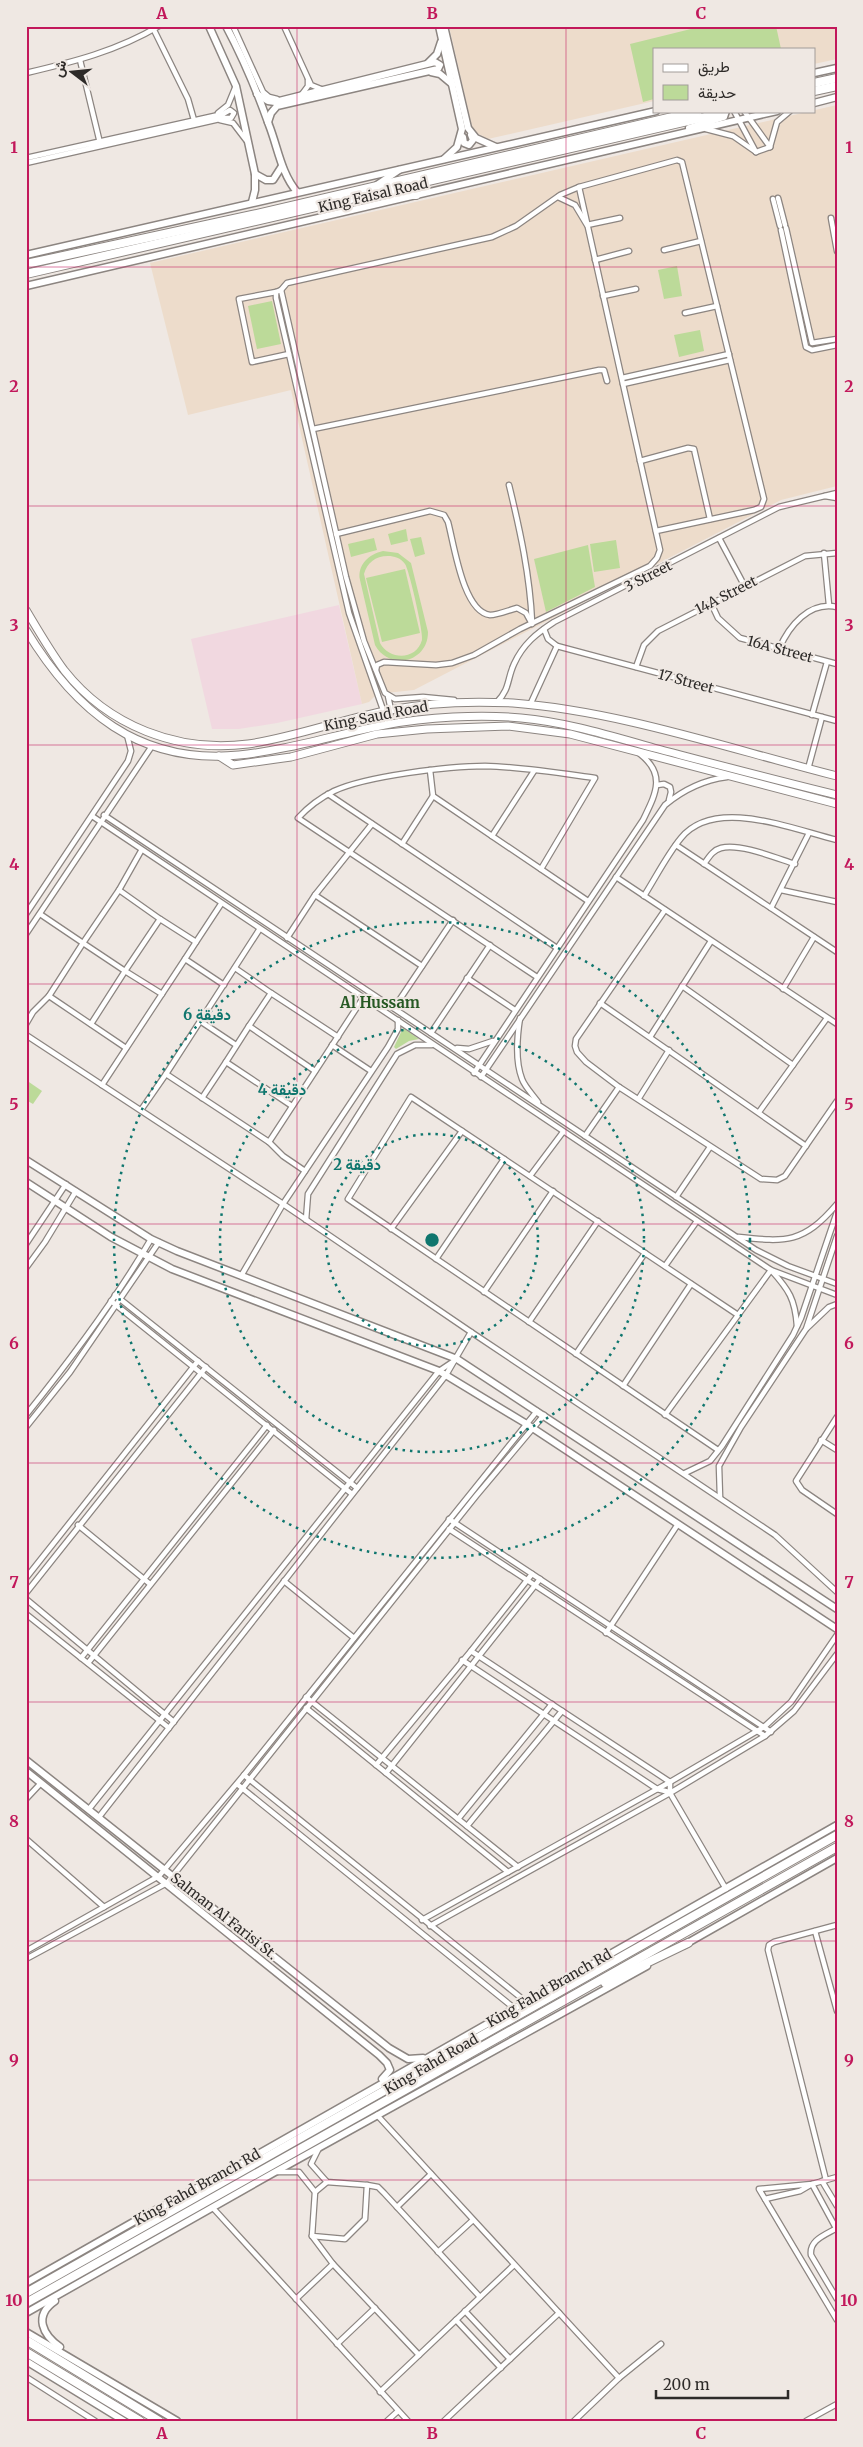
<svg xmlns="http://www.w3.org/2000/svg" width="863" height="2447" font-family="Merriweather,Vazirmatn,serif">
<rect width="100%" height="100%" fill="#efe8e3"/>
<polygon fill="#f1d8e0" points="339,605 362,704 277,723 239,729 212,729 191,639"/>
<g fill="#eddccb">
<polygon points="449,26 837,26 837,59 814,64 814,49 654,49 654,101 488,139 473,131"/>
<polygon points="837,105 837,486 781,500 414,690 377,694 369,702 362,704 291,390 188,415 150,263"/>
</g>
<g fill="#bcda99" fill-rule="evenodd">
<polygon points="703,26 776,26 781,49 654,49 654,99 643,102 630,44"/>
<polygon points="677,266 682,296 664,299 658,270"/>
<polygon points="272,301 281,344 257,349 248,306"/>
<polygon points="700,330 704,351 679,357 674,335"/>
<polygon points="406,529 408,541 391,545 388,534"/>
<polygon points="421,537 425,554 415,557 410,539"/>
<polygon points="374,538 377,550 351,557 348,544"/>
<polygon points="616,540 620,568 594,572 590,544"/>
<polygon points="588,545 595,587 546,612 534,559"/>
<path d="M383,551l15,2 13,10 17,69c0,31 -39,39 -53,13l-15,-65c-3,-15 9,-26 23,-29zM388,556c6,0 13,2 17,8 4,5 19,70 17,76 -6,21 -33,20 -42,3l-16,-69c3,-11 11,-18 24,-18z"/>
<polygon points="405,569 420,633 382,642 366,578"/>
<polygon points="403,1028 419,1039 409,1041 396,1049 394,1047"/>
<polygon points="26,1080 42,1091 33,1104 26,1100"/>
</g>
<g fill="none" stroke-linecap="round" stroke-linejoin="round">
<g stroke="#8c8581" stroke-width="7">
<g id="street">
<polyline points="152,26 188,99 194,120"/>
<polyline points="233,26 263,92 269,97 277,99"/>
<polyline points="284,26 311,85 321,89"/>
<polyline points="80,60 100,143"/>
<path d="M26,73c47,-11 91,-22 133,-47"/>
<polyline points="302,94 308,86 308,80"/>
<polyline points="734,111 756,152"/>
<polyline points="744,111 770,147"/>
<polyline points="218,113 228,105 235,88"/>
<polyline points="220,120 233,123 246,140"/>
<polyline points="706,129 733,136 756,152"/>
<polyline points="770,147 777,122 790,111"/>
<polyline points="756,152 770,147"/>
<polyline points="26,158 223,114 230,110 234,113 231,118 224,118 26,163"/>
<polyline points="558,197 575,205 587,225 620,218"/>
<polyline points="778,198 785,225"/>
<polyline points="773,199 780,226"/>
<polyline points="831,218 837,251"/>
<polyline points="786,228 812,343 837,339"/>
<polyline points="781,230 806,347 812,350 837,345"/>
<polyline points="664,250 701,241"/>
<polyline points="595,260 629,251"/>
<polyline points="281,290 287,283 492,237 516,226 560,195 579,187 677,160 682,162 764,499 761,507 754,510 656,531"/>
<polyline points="276,292 239,299 252,362 289,354"/>
<polyline points="603,296 636,289"/>
<polyline points="685,313 717,306"/>
<polyline points="622,378 729,354"/>
<polyline points="623,384 730,360"/>
<polyline points="313,429 599,370 604,370 607,381"/>
<polyline points="640,461 688,448 694,449 710,519"/>
<path d="M509,485c11,45 21,91 23,137"/>
<polyline points="825,496 837,498"/>
<path d="M336,534l94,-23 14,4 4,7c6,22 15,90 42,93 8,0 19,-5 27,-7l9,5 6,11"/>
<polyline points="719,538 744,585"/>
<polyline points="824,553 829,605"/>
<polyline points="711,603 718,618 740,638 837,664"/>
<polyline points="544,629 548,639 557,646 837,721"/>
<path d="M779,649c10,-23 30,-48 58,-42"/>
<polyline points="636,667 644,645 658,631 805,556 837,553"/>
<polyline points="376,670 377,665 384,662 436,665 452,663 474,655 520,629 650,566 657,558 660,550 579,187"/>
<polyline points="388,696 391,710 388,724 349,613 276,298 276,292 281,290 346,577 364,641 385,693 395,699 423,697 454,700"/>
<path d="M497,702c13,-13 10,-23 17,-38 9,-20 23,-31 40,-42l225,-115 58,-14"/>
<polyline points="530,705 557,646"/>
<polyline points="812,715 827,662"/>
<polyline points="808,769 822,717"/>
<polyline points="430,770 433,796 588,901"/>
<polyline points="657,785 664,784 670,787 671,792 669,800"/>
<polyline points="328,794 557,948"/>
<polyline points="104,815 756,1250 788,1266 837,1284"/>
<polyline points="92,816 762,1264 771,1270 837,1295"/>
<polyline points="492,836 534,771"/>
<polyline points="402,844 433,796"/>
<polyline points="676,845 837,952"/>
<path d="M704,864c5,-7 9,-14 17,-16 19,-5 55,10 74,16"/>
<polyline points="616,877 837,1024"/>
<polyline points="119,890 141,851"/>
<polyline points="781,890 837,902"/>
<polyline points="315,895 422,966"/>
<path d="M644,896c12,-19 23,-41 37,-58 34,-42 113,-8 156,2"/>
<polyline points="771,908 809,833"/>
<polyline points="665,910 576,1039 575,1046 577,1052 586,1062 619,1087 761,1179 777,1180 785,1176 837,1101"/>
<polyline points="26,914 128,761 131,751 127,735"/>
<polyline points="40,914 83,943 49,996 126,1048"/>
<polyline points="259,930 166,1074 269,1142 363,998"/>
<polyline points="26,934 152,746"/>
<polyline points="287,938 315,895 372,824"/>
<polyline points="196,942 221,904"/>
<polyline points="235,968 271,993 249,1026 315,1071"/>
<path d="M537,977l-239,-159c11,-12 22,-20 36,-27 32,-15 116,-25 151,-25 37,1 74,7 110,12l-54,91"/>
<polyline points="467,978 515,1010"/>
<polyline points="682,986 793,1065"/>
<polyline points="783,989 814,937"/>
<polyline points="271,993 338,1037"/>
<polyline points="162,994 125,971 160,919 196,942 185,959"/>
<polyline points="600,1003 806,1146"/>
<polyline points="394,1008 453,920"/>
<path d="M520,1018c-3,19 -5,43 2,61 3,8 11,16 16,23"/>
<polyline points="200,1021 236,1045"/>
<polyline points="26,1024 33,1012 49,996"/>
<polyline points="91,1024 125,971 83,943 119,890 160,919"/>
<polyline points="249,1026 226,1062 292,1106"/>
<polyline points="431,1033 490,945"/>
<polyline points="26,1035 283,1204 471,1332"/>
<polyline points="650,1037 711,941"/>
<polyline points="332,1045 371,1071"/>
<polyline points="457,1048 469,1049 493,1041"/>
<path d="M474,1073l169,-253c12,-25 24,-45 -3,-66"/>
<path d="M481,1077l184,-272c18,-15 39,-25 62,-28"/>
<polyline points="102,1085 185,959 224,985"/>
<polyline points="202,1098 226,1062"/>
<polyline points="639,1098 669,1050"/>
<polyline points="141,1110 166,1074"/>
<polyline points="759,1112 827,1018"/>
<polyline points="585,1136 619,1087"/>
<polyline points="269,1142 283,1156 305,1171"/>
<polyline points="530,1176 563,1132"/>
<polyline points="676,1197 710,1147"/>
<polyline points="306,1220 308,1194 397,1054 415,1045 432,1045"/>
<polyline points="391,1229 462,1131"/>
<path d="M738,1237c48,5 65,7 99,-33"/>
<polyline points="26,1244 66,1184"/>
<polyline points="436,1259 504,1159"/>
<polyline points="665,1266 697,1221"/>
<polyline points="26,1268 45,1242 76,1191"/>
<polyline points="241,1276 283,1204 388,1047 398,1029 398,1020"/>
<polyline points="484,1292 553,1191"/>
<polyline points="115,1295 357,1488"/>
<polyline points="111,1301 352,1494"/>
<polyline points="529,1322 598,1221"/>
<polyline points="807,1328 829,1307 837,1304"/>
<polyline points="576,1354 645,1253"/>
<polyline points="623,1386 691,1284"/>
<path d="M26,1415c45,-56 89,-114 125,-176"/>
<path d="M665,1415l106,-145c18,20 24,29 26,56"/>
<polyline points="837,1417 796,1481 802,1490 837,1514"/>
<polyline points="26,1427 70,1372 159,1242"/>
<polyline points="821,1440 837,1450"/>
<polyline points="718,1450 348,1199 411,1097 738,1315"/>
<polyline points="685,1473 710,1461 722,1446 793,1335 801,1318 837,1212"/>
<polyline points="720,1497 719,1466 741,1427 806,1329 837,1236"/>
<polyline points="449,1519 771,1732"/>
<polyline points="78,1525 150,1584"/>
<polyline points="449,1529 765,1736"/>
<polyline points="26,1578 198,1361"/>
<polyline points="284,1581 354,1638"/>
<polyline points="26,1593 206,1367"/>
<polyline points="26,1599 174,1722"/>
<polyline points="26,1614 169,1728"/>
<polyline points="606,1633 678,1524"/>
<polyline points="471,1651 532,1574"/>
<polyline points="81,1658 267,1425"/>
<polyline points="462,1660 657,1789 669,1792"/>
<polyline points="88,1663 274,1430"/>
<polyline points="306,1697 518,1867"/>
<polyline points="306,1708 508,1872"/>
<polyline points="376,1765 471,1651 670,1782 670,1793 726,1889"/>
<polyline points="386,1773 540,1579"/>
<polyline points="244,1775 525,2001"/>
<polyline points="237,1784 514,2008"/>
<polyline points="26,1799 41,1783"/>
<polyline points="89,1809 439,1371 454,1361"/>
<polyline points="99,1817 446,1375 471,1332 775,1535 837,1592"/>
<polyline points="458,1819 552,1704"/>
<polyline points="467,1826 562,1711"/>
<polyline points="26,1839 104,1907"/>
<polyline points="422,1920 670,1782 764,1727 791,1702 837,1635"/>
<polyline points="430,1926 670,1793 765,1736 794,1711 837,1654"/>
<polyline points="815,1931 837,2011"/>
<polyline points="26,1951 159,1876 244,1775 537,1411"/>
<polyline points="26,1959 167,1883 476,1496 544,1415"/>
<polyline points="377,2115 619,2378 574,2421"/>
<polyline points="277,2172 299,2172 315,2192 312,2236 345,2239 365,2219 367,2185 327,2182 311,2164 319,2148"/>
<polyline points="837,2177 812,2184 759,2189 837,2320"/>
<polyline points="826,2180 768,1950 769,1945 774,1942 837,1925"/>
<polyline points="822,2181 837,2206"/>
<polyline points="367,2185 378,2187 384,2193 480,2297"/>
<polyline points="315,2192 327,2182"/>
<polyline points="765,2199 800,2191 812,2184 837,2230"/>
<polyline points="397,2207 431,2174"/>
<polyline points="213,2208 408,2421"/>
<path d="M837,2228c-12,7 -28,12 -26,27l26,44"/>
<polyline points="438,2252 473,2220"/>
<polyline points="333,2264 419,2355"/>
<polyline points="296,2299 333,2264 312,2236"/>
<polyline points="465,2311 510,2359"/>
<polyline points="456,2320 501,2368"/>
<polyline points="337,2344 375,2308"/>
<polyline points="26,2377 95,2421"/>
<polyline points="619,2378 661,2344"/>
<polyline points="380,2392 514,2265"/>
<polyline points="387,2421 398,2411"/>
<polyline points="444,2421 559,2313"/>
<polyline points="806,2421 837,2404"/>
</g>
</g>
<g stroke="#8c8581" stroke-width="9">
<g id="secondary">
<polyline points="209,26 236,86 255,174 255,190 252,202"/>
<path d="M226,26c17,32 31,65 43,99 9,23 12,48 28,67"/>
<polyline points="439,26 462,129 457,147 444,159"/>
<polyline points="444,26 468,128 476,138 496,147"/>
<polyline points="428,63 437,54 441,42"/>
<polyline points="431,72 440,74 452,84"/>
<polyline points="814,73 837,68"/>
<polyline points="257,94 268,101 275,102 435,62 440,65 438,69 277,106 271,113 268,122"/>
<polyline points="814,103 837,97"/>
<polyline points="689,128 724,117 726,111"/>
<polyline points="463,137 464,143 469,145 473,140 471,135"/>
<polyline points="255,174 266,180 273,180 282,166"/>
<polyline points="377,185 399,170"/>
<polyline points="26,255 656,111"/>
<polyline points="26,286 777,111"/>
<polyline points="26,1160 151,1239 177,1251 457,1359 837,1609"/>
<polyline points="26,1182 111,1237 172,1269 439,1371 525,1423 837,1629"/>
<polyline points="26,1760 389,2048 408,2059 423,2058"/>
<polyline points="26,1771 379,2055 387,2063 390,2070 382,2079"/>
<polyline points="684,1945 837,1858"/>
<polyline points="26,2283 135,2221 225,2173 837,1825"/>
<path d="M55,2301c-22,15 -12,34 5,46"/>
<polyline points="26,2313 275,2172 647,1966"/>
<polyline points="26,2332 177,2421"/>
<polyline points="26,2361 124,2421"/>
</g>
</g>
<g stroke="#8c8581" stroke-width="9">
<g id="primary">
<path d="M26,610c12,20 24,41 38,60 44,56 114,83 184,74 48,-7 94,-25 142,-34 40,-8 82,-9 123,-7 107,8 220,47 324,73"/>
<path d="M26,630c49,81 113,135 213,125 50,-5 98,-21 146,-30 41,-8 95,-11 136,-7 45,4 90,18 133,30 61,16 121,32 183,47"/>
<polyline points="219,756 233,765 291,757 377,734 427,729 508,726 570,734 837,804"/>
</g>
</g>
<g stroke="#8c8581" stroke-width="10">
<g id="highway">
<polyline points="814,83 837,78"/>
<polyline points="814,91 837,86"/>
<polyline points="390,194 416,195"/>
<polyline points="26,264 252,215 698,111"/>
<polyline points="26,274 718,114"/>
<polyline points="605,1983 688,1943"/>
<polyline points="26,2293 837,1835"/>
<polyline points="26,2303 837,1847"/>
<polyline points="26,2340 159,2421"/>
<polyline points="26,2352 140,2421"/>
</g>
</g>
<use href="#street" stroke="#fff" stroke-width="4.5"/>
<use href="#secondary" stroke="#fff" stroke-width="6"/>
<use href="#primary" stroke="#fff" stroke-width="7"/>
<use href="#highway" stroke="#fff" stroke-width="8"/>
</g>
<path fill="none" stroke="#c2185b" stroke-width="1" stroke-opacity="0.55" d="M297,26v2395M566,26v2395M26,267h811M26,506h811M26,745h811M26,984h811M26,1224h811M26,1463h811M26,1702h811M26,1941h811M26,2180h811"/>
<g fill="none" stroke="#0f766e" stroke-width="2.5" stroke-dasharray="2.5 5">
<circle cx="432" cy="1240" r="106"/>
<circle cx="432" cy="1240" r="212"/>
<circle cx="432" cy="1240" r="318"/>
</g>
<g text-anchor="middle" stroke-width="4.5" stroke-linejoin="round" paint-order="stroke">
<g font-size="14" fill="#2e2b29" stroke="#efe8e3">
<text transform="translate(373 195) rotate(-13)" y="5">King Faisal Road</text>
<text transform="translate(648 576) rotate(-27)" y="5">3 Street</text>
<text transform="translate(726 595) rotate(-27)" y="5">14A Street</text>
<text transform="translate(780 649) rotate(15)" y="5">16A Street</text>
<text transform="translate(686 681) rotate(15)" y="5">17 Street</text>
<text transform="translate(376 716) rotate(-11)" y="5">King Saud Road</text>
<text transform="translate(224 1916) rotate(38)" y="5">Salman Al Farisi St.</text>
<text transform="translate(549 1988) rotate(-30)" y="5">King Fahd Branch Rd</text>
<text transform="translate(431 2064) rotate(-30)" y="5">King Fahd Road</text>
<text transform="translate(197 2187) rotate(-29)" y="5">King Fahd Branch Rd</text>
</g>
<g font-size="15" font-weight="bold" fill="#265923" stroke="#efe8e3">
<text x="380" y="1008">Al Hussam</text>
</g>
</g>
<circle cx="432" cy="1240" r="8" fill="#0f766e" stroke="#efe8e3" stroke-width="2.5"/>
<g font-size="15" text-anchor="middle" font-weight="bold" fill="#0f766e" stroke="#efe8e3" stroke-width="4.5" stroke-linejoin="round" paint-order="stroke">
<text x="207" y="1020">6 دقيقة</text>
<text x="282" y="1095">4 دقيقة</text>
<text x="357" y="1170">2 دقيقة</text>
</g>
<rect width="863" height="2447" fill="none" stroke="#efe8e3" stroke-width="55"/>
<rect x="653" y="48" width="162" height="65" fill="#efe8e3" stroke="#a29c99"/>
<rect x="663" y="64" width="25" height="8" fill="#ffffff" stroke="#a29c99"/>
<text x="698" y="72" font-size="15" fill="#2e2b29">طريق</text>
<rect x="663" y="85" width="25" height="15" fill="#bcda99" stroke="#a29c99"/>
<text x="698" y="98" font-size="15" fill="#2e2b29">حديقة</text>
<g transform="translate(72 72) rotate(286)" stroke="#efe8e3" stroke-width="4" paint-order="stroke">
<path d="M0-4L9 19L0 12L-9 19Z" fill="#2e2b29"/>
<text y="-8" font-size="14" font-weight="bold" text-anchor="middle" fill="#2e2b29">ش</text>
</g>
<path d="M656 2390v8h132v-8" fill="none" stroke="#2e2b29" stroke-width="2.5"/>
<text x="663" y="2390" font-size="15" fill="#2e2b29" stroke="#efe8e3" stroke-width="4" paint-order="stroke">200 m</text>
<rect x="28" y="28" width="808" height="2392" fill="none" stroke="#c2185b" stroke-width="2"/>
<g font-size="16" text-anchor="middle" font-weight="bold" fill="#c2185b">
<text x="162" y="19">A</text>
<text x="432" y="19">B</text>
<text x="701" y="19">C</text>
<text x="14" y="153">1</text>
<text x="849" y="153">1</text>
<text x="14" y="392">2</text>
<text x="849" y="392">2</text>
<text x="14" y="631">3</text>
<text x="849" y="631">3</text>
<text x="14" y="870">4</text>
<text x="849" y="870">4</text>
<text x="14" y="1110">5</text>
<text x="849" y="1110">5</text>
<text x="14" y="1349">6</text>
<text x="849" y="1349">6</text>
<text x="14" y="1588">7</text>
<text x="849" y="1588">7</text>
<text x="14" y="1827">8</text>
<text x="849" y="1827">8</text>
<text x="14" y="2066">9</text>
<text x="849" y="2066">9</text>
<text x="14" y="2306">10</text>
<text x="849" y="2306">10</text>
<text x="162" y="2439">A</text>
<text x="432" y="2439">B</text>
<text x="701" y="2439">C</text>
</g>
</svg>
